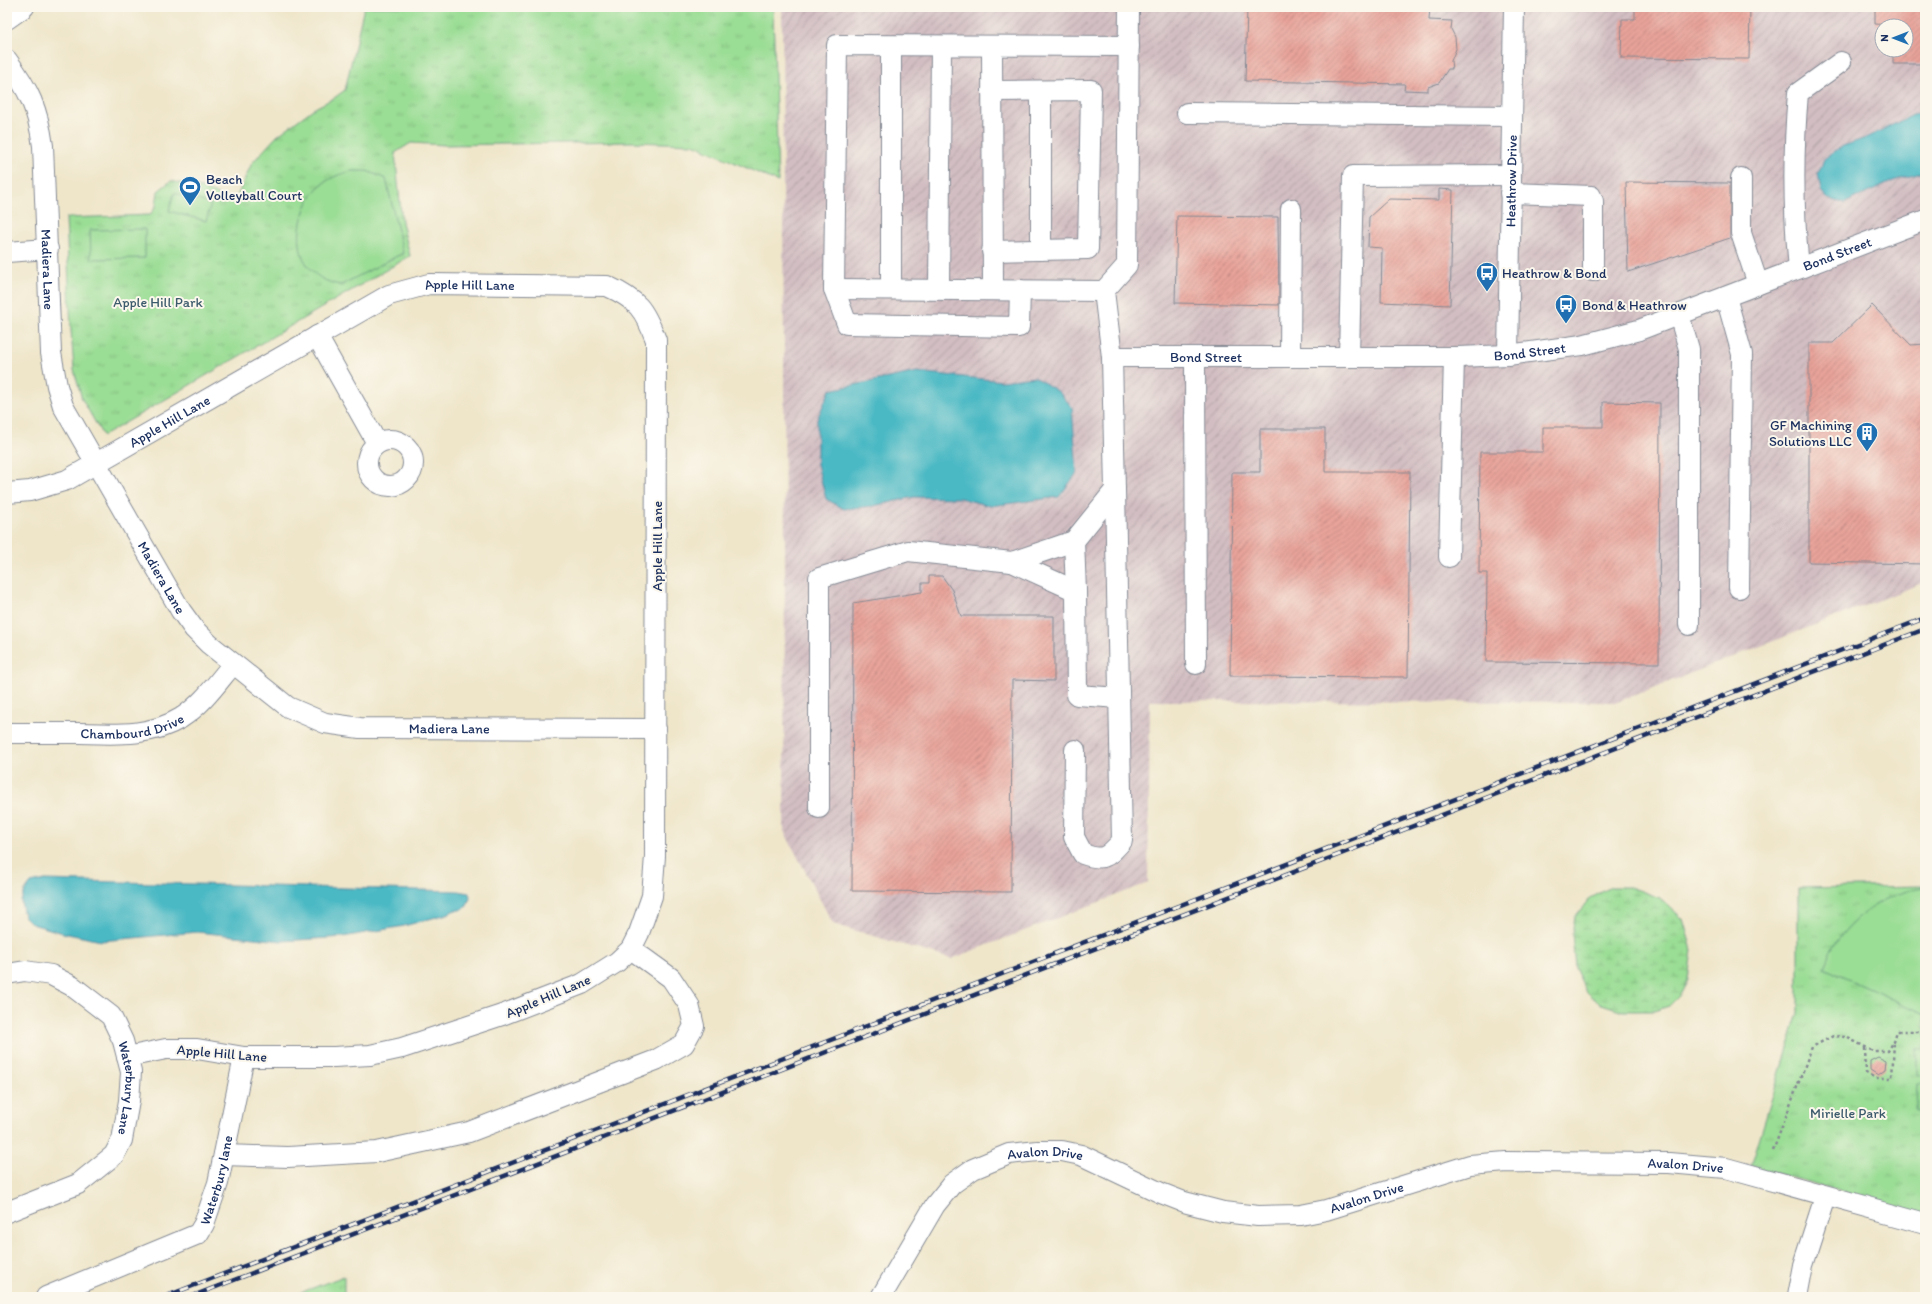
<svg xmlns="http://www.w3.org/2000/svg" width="1932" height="1304" font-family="Itim,sans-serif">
<defs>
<pattern id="industrial-furrows" width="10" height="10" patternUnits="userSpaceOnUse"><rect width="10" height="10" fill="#d2bec2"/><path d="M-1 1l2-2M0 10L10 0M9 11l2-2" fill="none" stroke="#aa9ba1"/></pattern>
<pattern id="grass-tufts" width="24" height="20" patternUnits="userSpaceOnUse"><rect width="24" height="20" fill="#9add94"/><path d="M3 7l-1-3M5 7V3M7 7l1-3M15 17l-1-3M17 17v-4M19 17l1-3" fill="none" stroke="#84be82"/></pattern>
<pattern id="wetland-marsh" width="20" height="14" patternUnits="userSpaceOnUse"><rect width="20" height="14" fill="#9add94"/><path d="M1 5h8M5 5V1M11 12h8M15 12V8" fill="none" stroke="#84be82"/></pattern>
<pattern id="building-hatch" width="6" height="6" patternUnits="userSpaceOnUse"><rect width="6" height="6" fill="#e8a39a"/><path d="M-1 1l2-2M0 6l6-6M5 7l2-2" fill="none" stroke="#bb8581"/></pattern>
</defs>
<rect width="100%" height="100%" fill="#fbf7ec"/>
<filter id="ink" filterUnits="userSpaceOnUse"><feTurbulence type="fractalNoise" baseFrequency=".025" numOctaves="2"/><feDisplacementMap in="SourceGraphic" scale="8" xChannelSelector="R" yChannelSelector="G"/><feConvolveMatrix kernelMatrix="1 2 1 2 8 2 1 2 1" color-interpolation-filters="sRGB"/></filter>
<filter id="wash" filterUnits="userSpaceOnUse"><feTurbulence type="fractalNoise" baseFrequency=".012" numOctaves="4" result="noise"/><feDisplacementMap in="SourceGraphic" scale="16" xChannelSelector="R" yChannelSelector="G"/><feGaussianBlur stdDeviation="0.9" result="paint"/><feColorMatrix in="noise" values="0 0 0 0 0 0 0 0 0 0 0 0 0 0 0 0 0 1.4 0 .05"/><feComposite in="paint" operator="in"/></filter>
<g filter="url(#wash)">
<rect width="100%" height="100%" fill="#efe6ca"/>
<path fill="url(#industrial-furrows)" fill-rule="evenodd" d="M782,7h1143v575l-308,120 -467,-1 -2,182 -197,76 -118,-35 -49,-93 1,-284zM1882,26h24v24h-24z"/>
<g fill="url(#grass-tufts)" stroke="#5a8679">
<polygon points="364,7 773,7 778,182 693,144 633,142 445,145 411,143 395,153 402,222 410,256 103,436 82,399 74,370 71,330 66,218 150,215 156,206 158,191 171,181 198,187 235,201 252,163 277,136 313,109 334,98 345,90"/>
<polygon points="1925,886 1925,1215 1751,1166 1798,1013 1798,888"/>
<polygon points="344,1276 344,1297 289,1297"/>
</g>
<polygon fill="url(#wetland-marsh)" stroke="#5a8679" points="1611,887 1630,887 1660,898 1683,919 1692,950 1688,979 1679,996 1669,1006 1654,1011 1623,1011 1599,1003 1586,991 1575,968 1572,933 1575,917 1589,899"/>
<g fill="#9add94" stroke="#5a8679">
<path d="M352,171h15l19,8 17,74 -62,32c-14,-2 -27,-9 -35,-22 -14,-21 -4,-63 15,-78 10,-8 19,-11 31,-14z"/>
<polygon points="174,193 211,204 206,221 169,211"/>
<polygon points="145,229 145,258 91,259 90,230"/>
<path d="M1925,888v126l-101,-46c12,-41 58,-77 101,-80z"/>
<rect x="1917" y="1048" width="8" height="27"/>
<polygon points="1917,1084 1925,1084 1925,1111 1916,1111"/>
</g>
<g fill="#4bb9c4" stroke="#337491">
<polygon points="1925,112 1925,172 1896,180 1845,203 1828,199 1821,191 1818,173 1825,158 1843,146 1863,139 1913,115"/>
<polygon points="917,372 1002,381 1035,377 1059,392 1072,407 1077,473 1059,497 990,506 960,498 914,497 873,506 844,509 826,499 817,464 817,419 830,390"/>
<polygon points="45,880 458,891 469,893 470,897 467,906 461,910 455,910 447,914 404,926 343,937 282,941 197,932 101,941 63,933 32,924 24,916 21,901 25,891 31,883"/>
</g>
<g id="blocks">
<g fill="url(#building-hatch)">
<polygon points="1247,7 1430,7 1429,20 1452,21 1451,29 1455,37 1456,49 1451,61 1452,69 1448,69 1439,83 1428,87 1428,91 1404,90 1405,84 1245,81"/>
<polygon points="1635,7 1750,7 1749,59 1621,58 1622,19 1635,19"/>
<polygon points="1875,7 1925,7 1925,64 1893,64 1893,50 1906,50 1906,26 1875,24"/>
<polygon points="1626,182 1730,183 1730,238 1628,272"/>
<polygon points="1439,189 1453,190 1450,305 1381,302 1382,248 1368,247 1369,217 1389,199 1439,200"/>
<polygon points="1177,216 1278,217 1279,305 1175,303"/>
<polygon points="1872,305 1911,345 1925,344 1925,564 1809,562 1809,343 1833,343"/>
<polygon points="1603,402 1660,403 1659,663 1486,662 1487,573 1479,573 1480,452 1543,452 1543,427 1603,427"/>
<polygon points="1260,429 1325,429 1325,472 1410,472 1408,677 1230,676 1232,472 1260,472"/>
<polygon points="929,576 942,576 952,590 961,616 1054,616 1054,681 1012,680 1011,892 852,891 853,603 922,592 922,583 929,583"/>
<polygon points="1878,1057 1886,1061 1885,1070 1878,1075 1870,1070 1870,1061"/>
</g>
</g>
</g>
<g filter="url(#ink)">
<use href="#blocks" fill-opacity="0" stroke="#858a94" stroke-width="1"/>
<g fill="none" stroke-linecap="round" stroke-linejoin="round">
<g stroke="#858a94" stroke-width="22">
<g id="minor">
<polyline points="7,19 24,7"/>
<polyline points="891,46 891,289"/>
<polyline points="992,46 993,290"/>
<path id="s1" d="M7,60c22,30 31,49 36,86l8,207 6,33 6,20 118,205 13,18 15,15 79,63 37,16 35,5 296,1"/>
<polyline points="992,91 1091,90 1088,249 992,251"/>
<polyline points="1041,91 1041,250"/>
<polyline points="1187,113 1512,116"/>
<polyline points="1741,178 1741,233 1758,284"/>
<polyline points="1510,193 1591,196 1593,201 1593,271"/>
<polyline points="7,252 48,249"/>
<path d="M1799,268c-6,-58 -6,-116 -1,-175l43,-31"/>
<polyline points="834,289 1104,291 1127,265 1129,7"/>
<polyline points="939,289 941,46"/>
<polyline points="1020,290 1019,327 847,324 834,289 837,45 1129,46"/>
<polyline points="1726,297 1742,354 1739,588"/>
<polyline points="1679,315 1689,349 1689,625"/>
<polyline points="317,336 377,443"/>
<path id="s2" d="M1508,355l6,-348"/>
<path id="s3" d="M1112,357h346l50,-2 74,-10 57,-15 286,-110"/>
<polyline points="1195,357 1196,664"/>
<polyline points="1290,357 1291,209"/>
<polyline points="1349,357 1353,176 1511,175"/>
<circle cx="390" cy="463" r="23"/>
<path id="s4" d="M7,493l23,-2 37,-11 322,-185 40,-11 178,2c31,14 37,23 49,54l-1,516 -3,40 -13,37 -8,16 -14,13 -35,22 -80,31 -100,33 -32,7 -36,2h-90l-47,-8h-31l-39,8"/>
<polyline points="1074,541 1076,591"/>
<polyline points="1449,557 1454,357"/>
<polyline points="1012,562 1076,591 1077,695 1119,698"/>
<path id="s5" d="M7,733c24,0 49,0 73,0 34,1 70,4 101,-15 22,-14 36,-35 52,-54"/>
<path d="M1075,750l-1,87 9,17c22,8 25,2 39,-13l-7,-351"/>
<polyline points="819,808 819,578 908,551 1012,562 1074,541 1115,490 1112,357 1104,291"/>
<path id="s6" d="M7,974l18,-3 26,4 21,11 39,30 12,25 8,31 -2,29 -7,39 -8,15 -36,29 -71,28"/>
<polyline points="224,1155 288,1157 377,1152 469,1132 656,1060 684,1044 694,1026 689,1005 671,978 631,949"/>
<path id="s7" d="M46,1297l152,-63 6,-10 14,-41 26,-126"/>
<path id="s8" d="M881,1297l54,-92 17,-21 21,-15 36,-15 29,-3h24l19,4 80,38 23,9 39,10 35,4 43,-1 25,-5 144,-45 36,-3 163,1 57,5 199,55"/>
<polyline points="1797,1297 1803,1265 1825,1197"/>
</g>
</g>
<g stroke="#858a94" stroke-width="2.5" stroke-dasharray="3 3" stroke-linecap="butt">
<polyline points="1865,1048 1866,1073 1875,1078 1892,1078 1894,1042"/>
<polyline points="1773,1151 1812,1047 1833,1036 1846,1037 1873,1051 1888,1051 1894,1041 1897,1031 1925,1031"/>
</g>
<use href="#minor" stroke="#fff" stroke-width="20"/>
<g stroke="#1b2f5e" stroke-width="4.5">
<g id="rail">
<polyline points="164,1297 1925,618"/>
<polyline points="190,1297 1925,629"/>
</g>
</g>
<use href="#rail" stroke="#fbf7ec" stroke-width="3" stroke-dasharray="9" stroke-linecap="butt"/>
</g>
</g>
<defs>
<g id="stadium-pin" transform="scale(1.15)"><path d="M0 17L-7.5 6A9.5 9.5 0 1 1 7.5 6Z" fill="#1f6fb2" stroke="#fbf7ec"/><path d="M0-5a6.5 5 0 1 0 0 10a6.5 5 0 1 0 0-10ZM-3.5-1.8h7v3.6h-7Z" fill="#fff"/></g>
<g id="bus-pin" transform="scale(1.15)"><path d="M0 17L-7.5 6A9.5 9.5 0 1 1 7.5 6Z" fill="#1f6fb2" stroke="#fbf7ec"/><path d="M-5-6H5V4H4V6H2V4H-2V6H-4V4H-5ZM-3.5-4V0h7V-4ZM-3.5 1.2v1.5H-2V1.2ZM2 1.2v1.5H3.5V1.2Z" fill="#fff"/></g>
<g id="building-pin" transform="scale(1.15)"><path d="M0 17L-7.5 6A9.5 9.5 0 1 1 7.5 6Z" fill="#1f6fb2" stroke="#fbf7ec"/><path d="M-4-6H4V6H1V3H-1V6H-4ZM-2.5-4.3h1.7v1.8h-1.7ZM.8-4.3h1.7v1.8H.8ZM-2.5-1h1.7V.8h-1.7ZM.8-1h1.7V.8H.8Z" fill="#fff"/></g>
</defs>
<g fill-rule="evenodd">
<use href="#stadium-pin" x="190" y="187"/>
<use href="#bus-pin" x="1487" y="273"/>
<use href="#bus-pin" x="1566" y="305"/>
<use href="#building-pin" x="1867" y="433"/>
</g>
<g text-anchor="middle" stroke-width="4" stroke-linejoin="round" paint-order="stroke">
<g font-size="14" fill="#1b2f5e" stroke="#fbf7ec" text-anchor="start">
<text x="206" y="184">Beach<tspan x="206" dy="16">Volleyball Court</tspan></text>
<text x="1502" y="278">Heathrow &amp; Bond</text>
<text x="1582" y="310">Bond &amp; Heathrow</text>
<text x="1852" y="430" text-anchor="end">GF Machining<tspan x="1852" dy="16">Solutions LLC</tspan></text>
</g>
<g font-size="14" fill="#1b2f5e" stroke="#fbf7ec">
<text dy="5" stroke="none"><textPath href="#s2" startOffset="174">Heathrow Drive</textPath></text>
<text dy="5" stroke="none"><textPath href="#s3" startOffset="742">Bond Street</textPath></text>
<text dy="5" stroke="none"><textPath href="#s1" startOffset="218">Madiera Lane</textPath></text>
<text dy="5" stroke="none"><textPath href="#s4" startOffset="515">Apple Hill Lane</textPath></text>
<text dy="5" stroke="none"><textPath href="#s3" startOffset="418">Bond Street</textPath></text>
<text dy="5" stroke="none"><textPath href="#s3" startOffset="94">Bond Street</textPath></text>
<text dy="5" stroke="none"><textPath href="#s4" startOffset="180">Apple Hill Lane</textPath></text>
<text transform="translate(657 546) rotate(-90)" y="5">Apple Hill Lane</text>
<text dy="5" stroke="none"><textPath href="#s1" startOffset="554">Madiera Lane</textPath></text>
<text dy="5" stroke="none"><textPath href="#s5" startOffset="126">Chambourd Drive</textPath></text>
<text dy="5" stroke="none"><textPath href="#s1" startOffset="902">Madiera Lane</textPath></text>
<text transform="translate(548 996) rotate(-23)" y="5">Apple Hill Lane</text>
<text transform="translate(222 1053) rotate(5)" y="5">Apple Hill Lane</text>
<text dy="5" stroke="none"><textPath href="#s6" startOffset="193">Waterbury Lane</textPath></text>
<text dy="5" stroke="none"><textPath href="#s8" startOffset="235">Avalon Drive</textPath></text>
<text dy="5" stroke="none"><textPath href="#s8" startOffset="895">Avalon Drive</textPath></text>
<text dy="5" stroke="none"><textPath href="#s7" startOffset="222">Waterbury lane</textPath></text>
<text dy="5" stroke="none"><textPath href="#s8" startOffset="571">Avalon Drive</textPath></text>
</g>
<g font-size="14" fill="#3b5a6c" stroke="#fbf7ec">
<text x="158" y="307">Apple Hill Park</text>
<text x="1848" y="1118">Mirielle Park</text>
</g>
</g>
<rect width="1932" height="1304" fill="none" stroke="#fbf7ec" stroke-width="24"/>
<g transform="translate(1894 38) rotate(270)"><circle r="19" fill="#fbf7ec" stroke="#a1a7b3"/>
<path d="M0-3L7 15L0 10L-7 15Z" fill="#1f6fb2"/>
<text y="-6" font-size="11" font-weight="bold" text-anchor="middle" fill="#1b2f5e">N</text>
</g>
</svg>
